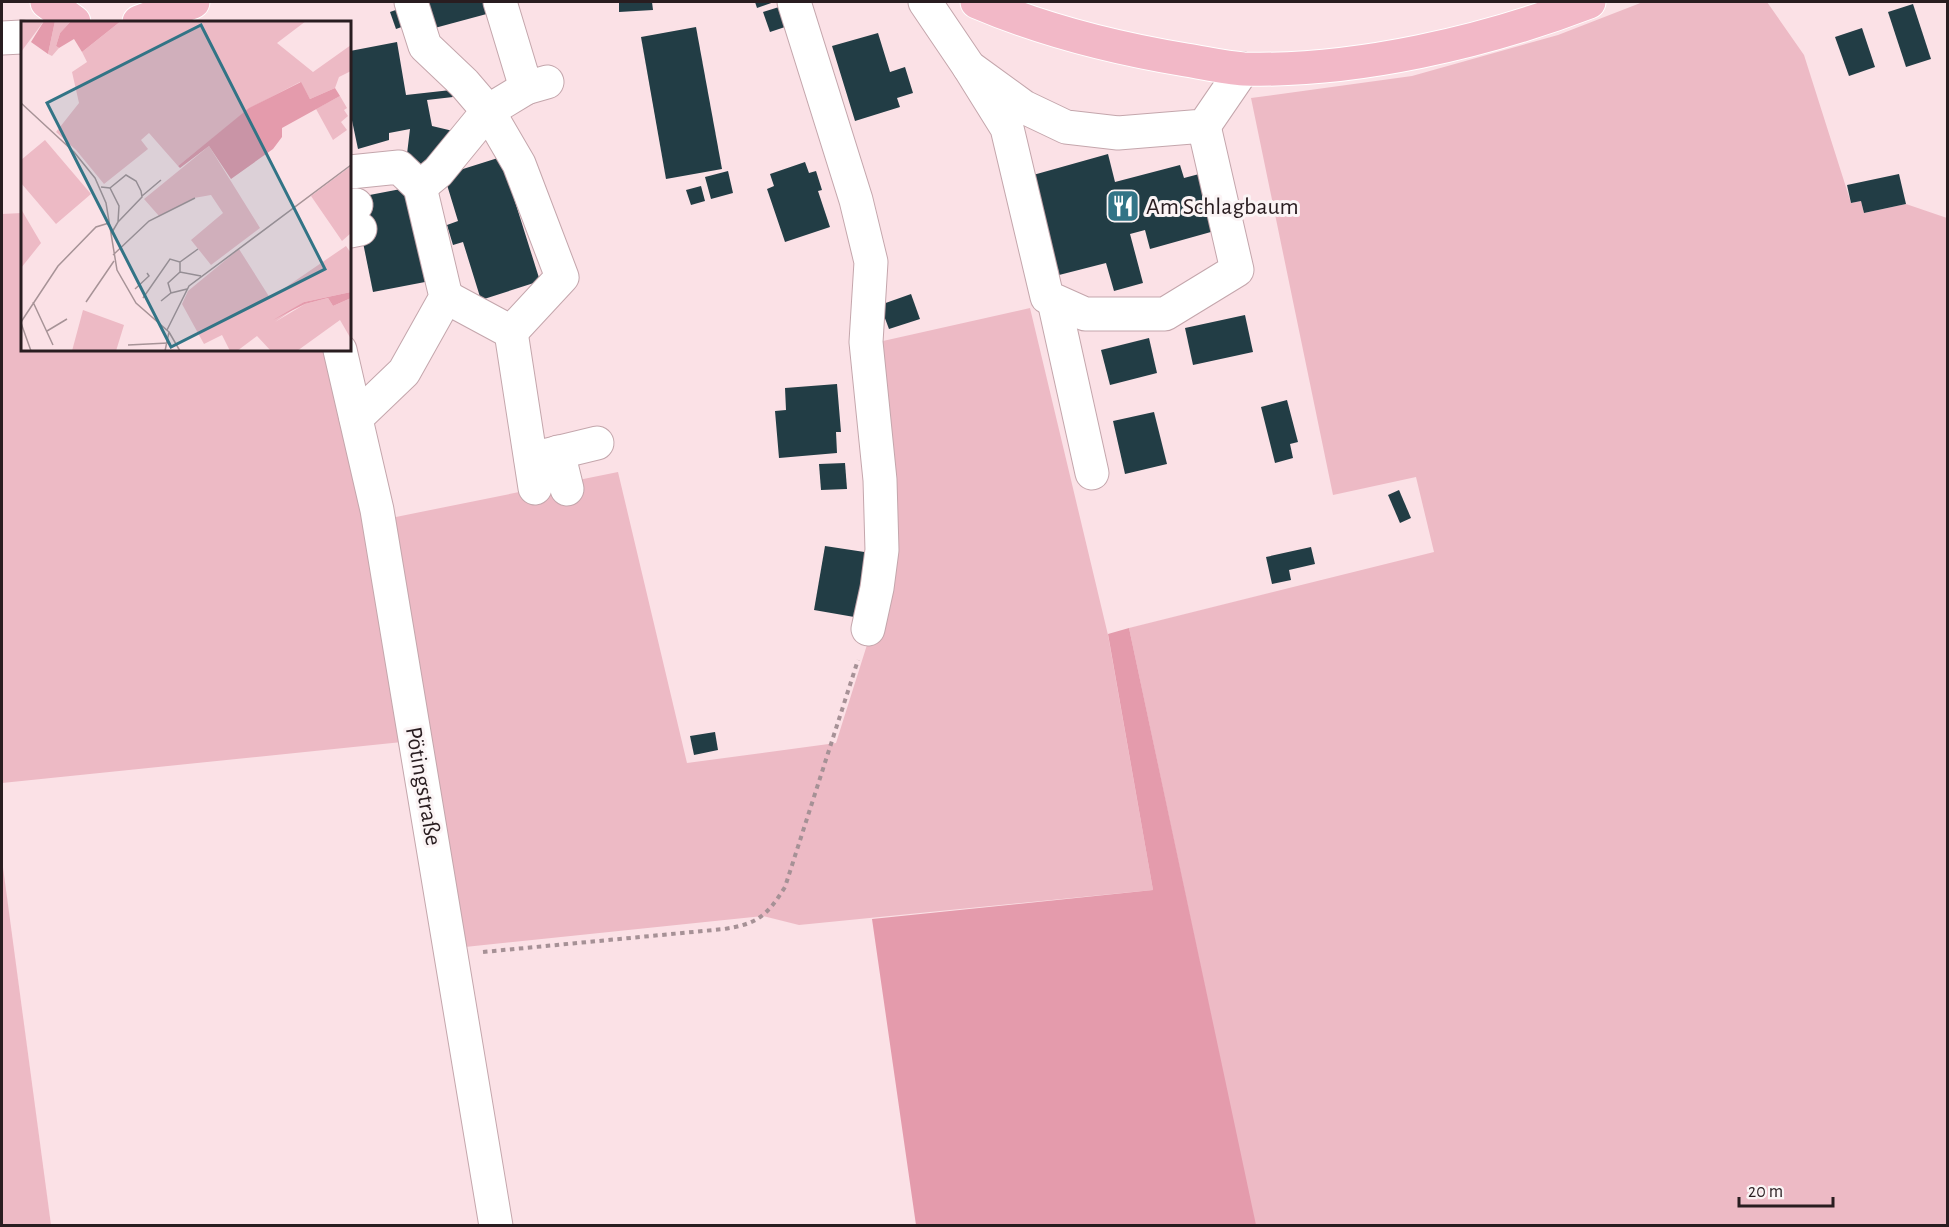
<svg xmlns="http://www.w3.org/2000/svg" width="1949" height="1227" font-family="'Alegreya Sans',sans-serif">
<rect width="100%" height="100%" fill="#fbe1e6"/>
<g fill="#edbac5">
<polygon points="1643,2 1767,2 1804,55 1851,203 1861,201 1864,213 1906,204 1947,218 1947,1225 1255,1225 1129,628 1434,552 1416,477 1333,495 1251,98 1412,76 1558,35"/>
<polygon points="22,213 22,350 330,350 349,426 402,742 2,783 2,214"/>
<polygon points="1030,308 1108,635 1153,890 799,925 763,916 465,947 391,518 618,472 687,763 836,743 872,629 874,343"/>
<polygon points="2,860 51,1225 2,1225"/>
</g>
<polygon fill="#e49bac" points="1129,628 1256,1225 916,1225 872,919 1153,890 1108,634"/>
<g fill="#223d45">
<polygon points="423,2 491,2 494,12 431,29"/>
<polygon points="619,2 652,2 653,10 619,12"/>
<polygon points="755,2 774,2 757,8"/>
<polygon points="1913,4 1931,59 1906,67 1888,12"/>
<polygon points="407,6 413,23 396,29 390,12"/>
<polygon points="779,7 785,27 770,32 763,12"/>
<polygon points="696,27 722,169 666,179 641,37"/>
<polygon points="1862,28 1875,67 1849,76 1835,37"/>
<polygon points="878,33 890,72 905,67 913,93 897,98 900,107 855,121 832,46"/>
<polygon points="397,42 406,95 451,90 453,97 427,100 432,126 453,131 422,169 407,154 410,129 389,133 389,140 358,149 350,111 350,51"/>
<polygon points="1108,154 1115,182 1180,165 1184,178 1203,173 1218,230 1150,249 1145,230 1130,234 1143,283 1114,291 1106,263 1059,275 1058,269 1052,271 1026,177"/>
<polygon points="501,157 540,281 481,300 463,242 453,245 447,225 458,221 444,175"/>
<polygon points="805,162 809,173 816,171 822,190 818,191 830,227 785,242 767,189 774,186 770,174"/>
<polygon points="728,171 733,193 711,199 705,177"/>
<polygon points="1899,174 1906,204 1864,213 1861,201 1851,203 1847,185"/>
<polygon points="701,186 705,201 691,205 686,190"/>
<polygon points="406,188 425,282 373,292 354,198"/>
<polygon points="911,294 920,319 889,329 880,305"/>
<polygon points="1245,315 1253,352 1193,365 1185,328"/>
<polygon points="1149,338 1157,373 1110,385 1101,350"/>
<polygon points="837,384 841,432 836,432 837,453 779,458 775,411 786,410 785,388"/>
<polygon points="1287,400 1298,442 1290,444 1293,458 1275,463 1261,407"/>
<polygon points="1154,412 1167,464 1125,474 1113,421"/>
<polygon points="845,463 847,489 821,490 819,464"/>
<polygon points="1399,490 1411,518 1400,523 1388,495"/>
<polygon points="825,546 871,553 860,618 814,610"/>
<polygon points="1311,547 1315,564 1289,570 1291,580 1272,584 1266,557"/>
<polygon points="715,732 718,750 694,755 690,736"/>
</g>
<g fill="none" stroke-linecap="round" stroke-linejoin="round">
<g stroke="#c4a6ac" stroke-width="35">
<g id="minor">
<polyline points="411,2 425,46 464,83 488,111 519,164 562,277 511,332 446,297"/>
<polyline points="500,2 526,88 547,82"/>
<polyline points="794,2 856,200 871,262 866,342 880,480 882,550 877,588 868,629"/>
<polyline points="925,2 969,67 1024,107 1066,127 1118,133 1204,126 1243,69"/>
<polyline points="2,38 22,37"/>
<polyline points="969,67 1007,128 1047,297 1085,314 1165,314 1237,270 1204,126"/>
<polyline points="350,172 399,167 420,187 446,297 404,372 356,418"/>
<polyline points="420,187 438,172 488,111 526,88"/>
<polyline points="350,207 356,205"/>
<polyline points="350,231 360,229"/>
<polyline points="1054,301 1092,473"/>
<polyline points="511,332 535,488"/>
<polyline points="340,350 377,510 496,1226"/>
<polyline points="558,452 567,489"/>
<polyline points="531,459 597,443"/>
</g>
</g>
<g stroke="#fff" stroke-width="35">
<g id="major">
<polyline points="47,2 74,22"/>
<path d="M977,2c68,29 136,46 209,58 19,3 39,8 58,9 112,3 241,-27 345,-67"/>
<polyline points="139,22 193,2"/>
</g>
</g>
<path stroke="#a69196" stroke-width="4" stroke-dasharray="4.5 4.5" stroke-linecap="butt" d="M483,952l241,-23c33,-5 43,-13 61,-42l73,-227"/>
<use href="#minor" stroke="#fff" stroke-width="33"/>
<use href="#major" stroke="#f2b8c7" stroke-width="33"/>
</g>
<defs>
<g id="restaurant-square" transform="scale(1.725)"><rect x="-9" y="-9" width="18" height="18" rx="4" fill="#327486" stroke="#fbf4f5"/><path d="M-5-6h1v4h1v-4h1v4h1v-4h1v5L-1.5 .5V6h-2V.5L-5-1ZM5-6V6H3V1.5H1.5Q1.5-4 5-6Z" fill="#fff"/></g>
</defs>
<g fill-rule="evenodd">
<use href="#restaurant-square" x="1123" y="206"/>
</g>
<g text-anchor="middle" stroke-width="6" stroke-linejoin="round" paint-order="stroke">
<g font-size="24" fill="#291d20" stroke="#fbf4f5" text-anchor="start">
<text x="1146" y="214">Am Schlagbaum</text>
</g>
<g font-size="24" fill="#291d20" stroke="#fbf4f5">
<text transform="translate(424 786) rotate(80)" y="8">Pötingstraße</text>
</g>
</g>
<g transform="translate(21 21)">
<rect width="330" height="330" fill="#fbe1e6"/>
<path d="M0,0h23l-23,31zM34,0h16l-11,12 -4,13 3,2 -7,8 -4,-2zM100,0h185l-29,22 36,29 38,-27v26l-12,6 -4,11 -25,11 -10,-17 -50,26 -72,58 -29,-33 -8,7 7,9 -44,35 -28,-34 -20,-18 23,-29 -7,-31 15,-10 -5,-10zM319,75l7,12 -3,2 4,6 -7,6 6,8 -14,10 -17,-31zM24,119l46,54 -35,30 -35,-41v-23zM188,125l51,82 -49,37 -20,-25 32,-27 -12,-18 -17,3 -35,18 -15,-17zM330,145v67l-9,8 -31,-45zM0,188l20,34 -20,25zM325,225l5,7v39l-47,10 -29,20 30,-18 23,-6 5,8 18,-8v41l-11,-19 -43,31h-26l-14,-15 -20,15h-7l-8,-16 -18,9 -22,-40 6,-13 51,-42 31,49zM62,289l41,15 -8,26h-44z" fill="#edbac5"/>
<path d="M23,0h11l-7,33 -17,-12zM50,0h50l-39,31 -8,-13 -15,9 -3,-2 4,-13zM280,61l9,17 25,-11 5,8 -58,32v9l-9,12 -42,30 -22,-33 -29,22 -2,-2 71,-58zM330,271v6l-18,8 -5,-8 -23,6 -32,16 31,-18z" fill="#e49bac"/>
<path fill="none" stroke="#a79397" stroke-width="1.5" d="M0,82l53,49 21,26 11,25 11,67 19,33 33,29 -4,19M80,166l9,1 9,18 -1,16 -7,12M89,167l16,-13 10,6 5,10 1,6 -24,25M121,175l19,-16M92,234l36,-34 46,-23M159,241l18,-13M114,268l14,-13 -2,-3M150,272l-3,-10 12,-11 21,4M122,277l27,-39 10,3v10M140,280l10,-8 16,-4M12,281l20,43M65,281l28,-41M0,301l37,-56 38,-39 13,-4M0,302l10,28M146,309l22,-44 162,-121M26,310l20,-12M148,311l11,19M107,324l40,-2"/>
<path fill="#327486" fill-opacity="0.15" stroke="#327486" stroke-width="3" d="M180,4l124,244 -154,78 -124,-244z"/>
<rect width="330" height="330" fill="none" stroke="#291d20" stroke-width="3"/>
</g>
<rect width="1949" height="1227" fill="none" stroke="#291d20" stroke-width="6"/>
<path d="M1739 1197v9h94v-9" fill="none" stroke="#291d20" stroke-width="3"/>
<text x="1748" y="1197" font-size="18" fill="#291d20" stroke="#fbf4f5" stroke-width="4.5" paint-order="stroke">20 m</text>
</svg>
